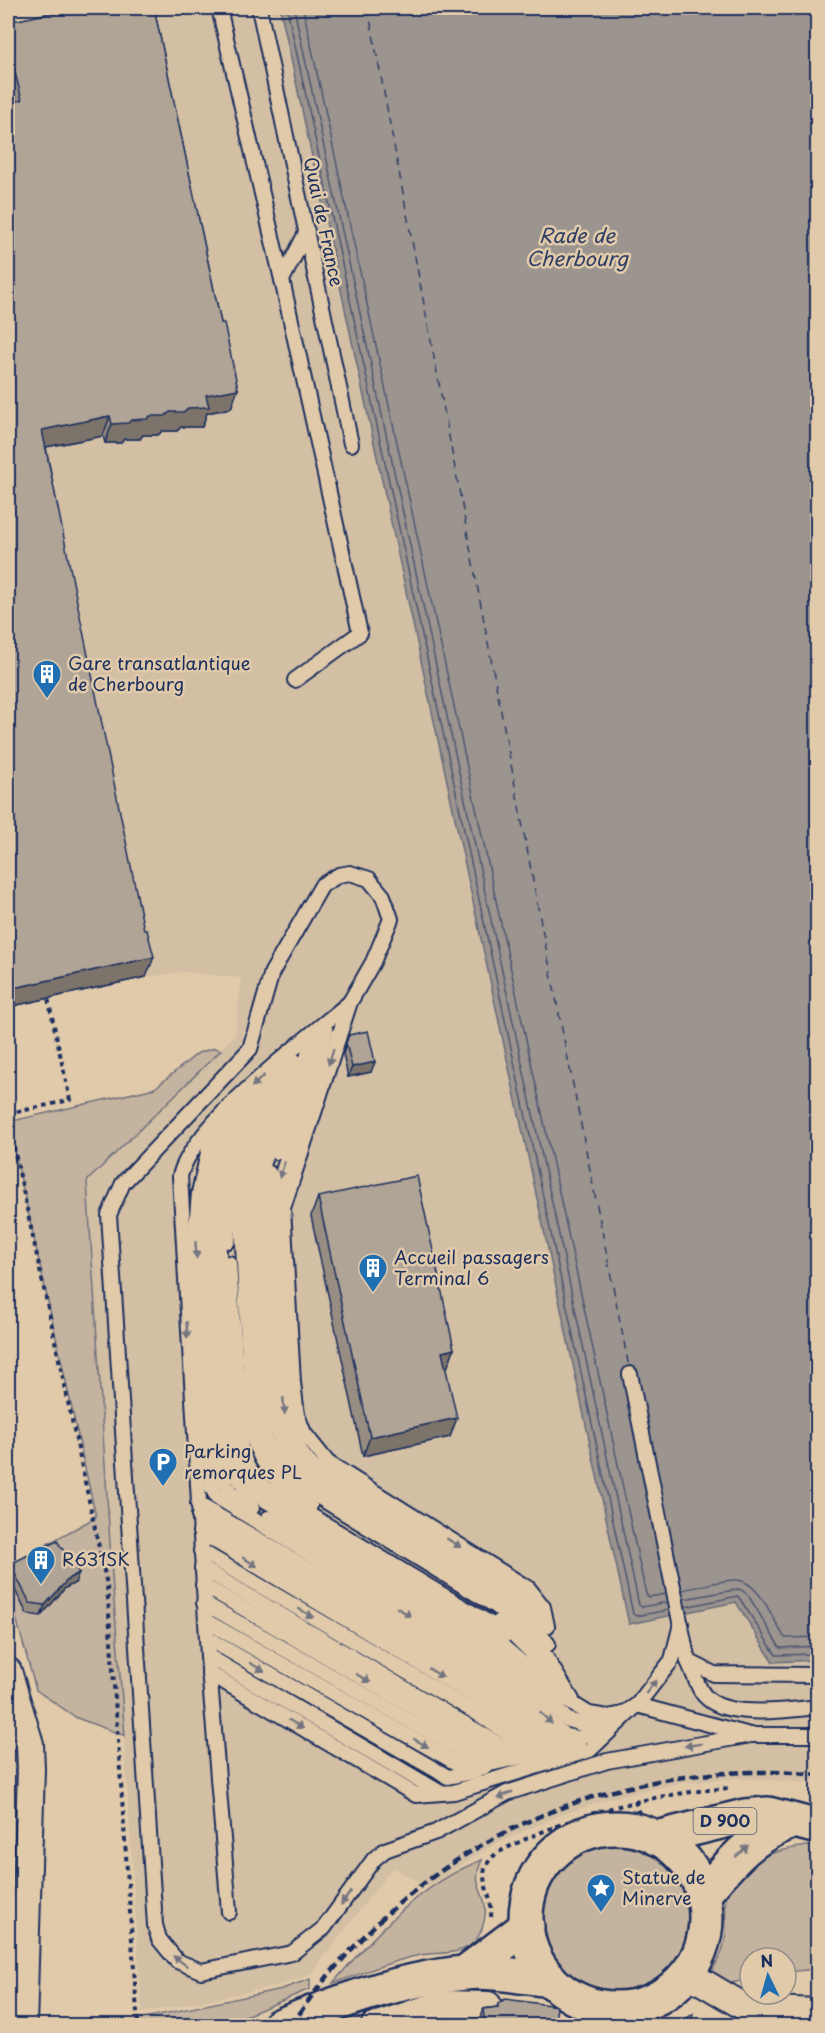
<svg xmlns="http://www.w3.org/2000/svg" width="825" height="2033" font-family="'Playpen Sans',sans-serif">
<rect width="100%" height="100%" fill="#e1caaa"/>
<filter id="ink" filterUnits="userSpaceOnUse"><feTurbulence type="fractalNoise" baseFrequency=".0167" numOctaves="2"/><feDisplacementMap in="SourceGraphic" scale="12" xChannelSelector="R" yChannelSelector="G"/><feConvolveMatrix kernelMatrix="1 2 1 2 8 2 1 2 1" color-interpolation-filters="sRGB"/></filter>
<g filter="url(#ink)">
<polygon fill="#d2bfa4" points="144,8 280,8 629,1623 736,1602 773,1662 817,1660 817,1783 733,1778 675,1784 615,1797 561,1815 493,1845 427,1887 393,1867 310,1975 281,1985 142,2013 87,1181 235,1035 241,978 183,972 146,977 35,449 103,435 121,443 124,439 140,439 143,435 158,435 162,431 177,431 181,427 196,427"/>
<g fill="#c4b39f" stroke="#70717e" stroke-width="1.5">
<polygon points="214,1048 221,1050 87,1181 113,1590 125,1736 77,1718 36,1690 8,1589 8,1566 96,1517 8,1122 155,1088 198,1053"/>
<circle cx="616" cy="1917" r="73"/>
<path d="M807,1846l10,1v122l-31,3v-14h-36v21l-23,5 -18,-8c8,-14 16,-26 17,-43 1,-12 -2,-25 0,-37 6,-35 52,-47 81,-50z"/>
<path d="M482,1860c-14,28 9,33 2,61 -1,7 -5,16 -10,21 -13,14 -36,10 -53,13 -29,5 -59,19 -88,28 41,-48 88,-100 149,-123z"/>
<polygon points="310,1979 310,1989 224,2025 140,2025 139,2019 282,1989"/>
</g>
<polygon fill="#9b948f" stroke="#686c7b" stroke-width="1.5" points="280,8 817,8 817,1660 773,1662 736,1602 629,1624"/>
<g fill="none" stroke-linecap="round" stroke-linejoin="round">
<g stroke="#4e5772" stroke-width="1.5">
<polyline points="287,8 633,1614 636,1616 669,1610"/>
<polyline points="294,8 639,1605 642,1607 668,1602"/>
<polyline points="303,8 646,1594 649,1597 666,1594"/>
<path d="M682,1590c17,-3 35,-9 52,-10 25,-2 39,41 51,58l33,-1"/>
<polyline points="684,1599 740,1589 748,1595 780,1648 818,1646"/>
<polyline points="685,1607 738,1596 776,1655 818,1654"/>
</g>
<polyline stroke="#2e3e65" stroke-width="1.5" stroke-dasharray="8 6" stroke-linecap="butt" points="368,8 541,923 629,1367"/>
<g stroke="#1b2f5e" stroke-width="18">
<g id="service">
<polyline points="219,8 282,280"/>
<polyline points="259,8 351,444"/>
<polyline points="295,680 360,633 282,280 307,231"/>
<path d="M326,1031l-54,176 12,206c6,22 14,38 29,54l213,134 16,17"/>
<polyline points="295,1061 210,1144 199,1193 195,1239 212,1488 217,1497 489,1664 565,1736 577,1738 606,1732"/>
<path d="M294,1064l-40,127 -3,27 12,213c5,21 15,39 33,52l200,123 39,34 37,60"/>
<path d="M274,1082l-33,123 12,232c8,31 29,52 57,69"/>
<path d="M244,1111l-23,73 -4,33 14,240c2,14 7,23 17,33l243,146 70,61 28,17 19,3 15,-3 14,-9 109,29"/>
<polyline points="227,1129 210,1190 206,1231 224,1481 230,1492 252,1508"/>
<polyline points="276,1152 311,1046 321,1034"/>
<polyline points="269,1173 261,1205 262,1238 273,1418 283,1449 296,1468 322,1488 498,1595 525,1616 548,1644"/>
<polyline points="228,1241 232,1186 260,1097"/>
<path d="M229,1263l12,186c5,19 13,31 29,42l221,133 13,12"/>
<path d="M630,1374l58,287c5,10 9,26 16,34 20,25 86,15 114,12"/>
<polyline points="198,1504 487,1675 555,1743 578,1743"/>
<polyline points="199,1516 484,1686 520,1721"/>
<polyline points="268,1518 496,1653 568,1720 582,1724 605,1721"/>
<polyline points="200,1532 478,1698 545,1746"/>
<polyline points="201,1551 475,1712 524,1744 545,1748"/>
<polyline points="202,1568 504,1747 527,1752"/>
<polyline points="203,1585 487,1750 512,1756"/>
<polyline points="204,1603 471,1756 498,1760"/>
<polyline points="206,1621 456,1763 482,1764"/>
<polyline points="500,1621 531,1652 545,1678"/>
<polyline points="547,1626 543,1607 529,1589 328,1463 304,1433 297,1415 293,1382 283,1208 350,1002 373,962 391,919 383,896 369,879 350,873 339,875 322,885 272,972 250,1049 123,1183 109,1215 155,1925 159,1939 177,1961 201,1971 292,1953 324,1928 374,1859 385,1850 436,1832 507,1793 607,1761 751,1735 818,1735"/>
<polyline points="207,1638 448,1777 473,1772 490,1764 565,1747"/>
<polyline points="208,1656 441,1793"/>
<polyline points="688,1661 714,1674 818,1675"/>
<polyline points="209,1673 416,1795 454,1792 590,1750 637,1705 672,1660 681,1624"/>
<path d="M229,1912l-21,-256 -28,-480c13,-52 125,-136 169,-173"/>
</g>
</g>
<g stroke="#1b2f5e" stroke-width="30">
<g id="minor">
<polyline points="8,1671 30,1744 31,1769 23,2026"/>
<polyline points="687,1973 748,2009 818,2012"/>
<polyline points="374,2026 441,2004 488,2005"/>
</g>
</g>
<g stroke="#1b2f5e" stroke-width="38">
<g id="tertiary">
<polyline points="466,1972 527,1926"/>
<path d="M279,2026c58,-24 122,-47 185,-53 28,-3 59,4 87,7"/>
</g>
</g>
<g stroke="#1b2f5e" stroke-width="38">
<g id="primary">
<circle cx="616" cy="1918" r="90"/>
<polyline points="656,1838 745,1816 768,1814 818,1827"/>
<path d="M703,1895c29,-34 47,-58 91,-74"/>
</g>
</g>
<g stroke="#1b2f5e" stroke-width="4" stroke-dasharray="4.5 4.5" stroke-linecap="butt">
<polyline points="8,1114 70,1100 48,998"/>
<polyline points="8,1120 107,1585 138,2026"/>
<polyline points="635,1801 640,1817"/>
<polyline points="557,1824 557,1850"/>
<path d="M491,1917c3,-27 -21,-42 6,-64 75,-39 151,-59 234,-65"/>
</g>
<use href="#service" stroke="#e1caaa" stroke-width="14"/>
<use href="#minor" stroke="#e1caaa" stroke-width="26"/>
<use href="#tertiary" stroke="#e1caaa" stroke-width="33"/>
<use href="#primary" stroke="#e1caaa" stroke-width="33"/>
<path stroke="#1b2f5e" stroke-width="4.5" stroke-dasharray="9 4.5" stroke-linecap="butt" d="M292,2026c16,-28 37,-52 59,-76 118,-130 292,-193 467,-175"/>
</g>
<g fill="#978d82" stroke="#1b2f5e" stroke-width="1.5">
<polygon points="64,8 154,8 221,323 238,389 231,408 207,413 202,427 181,427 177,431 162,431 158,435 143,435 140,439 124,439 121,443 105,443 103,436 46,447 146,977 8,1007 8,103 11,102 8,91 8,22 65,10"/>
<polygon points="349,1035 371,1072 348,1077 343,1054"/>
<polygon points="318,1197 454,1349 447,1368 446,1368 450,1437 363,1456 311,1216"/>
<polygon points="10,1564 75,1583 65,1588 41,1616 27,1614 8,1576 8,1572"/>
<polygon points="498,2004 555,2025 478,2025 478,2023 483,2009 497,2007"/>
</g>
<g fill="#7b736a" stroke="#1b2f5e" stroke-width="1.5">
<polygon points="238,389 231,408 207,413 202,427 181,427 177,431 162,431 158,435 143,435 140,439 124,439 121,443 105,443 112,424 188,408 206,395"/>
<polygon points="110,416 103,436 35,449 42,430"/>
<polygon points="154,957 146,977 8,1007 8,993 9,989"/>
<polygon points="375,1062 371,1072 348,1077 352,1067"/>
<polygon points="454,1349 447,1368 435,1371 442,1352"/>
<polygon points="457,1418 450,1437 363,1456 370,1437"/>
<polygon points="79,1573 75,1583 65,1588 41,1616 45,1605 69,1578"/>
</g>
<g fill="#b0a497" stroke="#1b2f5e" stroke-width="1.5">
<polygon points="75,8 154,8 221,323 224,323 238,389 206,395 209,407 188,408 184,412 170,412 165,416 150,416 147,419 131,420 128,423 112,424 110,416 42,430 144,930 147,930 154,957 9,989 8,982 8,103 22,100 8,45 8,22"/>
<polygon points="368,1031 375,1062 352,1067 346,1043 349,1035"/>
<polygon points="417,1176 454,1349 442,1352 457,1418 370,1437 318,1197"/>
<polygon points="57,1541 79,1573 69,1578 45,1605 30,1603 10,1564"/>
<polygon points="505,1999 557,2006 555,2025 482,2025 485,2025 483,2009 498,2007 498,2004"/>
<polygon points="693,2014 691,2025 677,2025"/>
<polygon points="705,2021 818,2023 818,2025 705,2025"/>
</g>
<defs><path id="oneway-solid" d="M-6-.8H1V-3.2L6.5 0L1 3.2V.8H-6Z" transform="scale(1.5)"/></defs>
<g fill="#747580">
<use href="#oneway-solid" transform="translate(331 1057) rotate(108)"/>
<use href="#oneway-solid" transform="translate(258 1081) rotate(137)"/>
<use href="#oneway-solid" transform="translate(282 1170) rotate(108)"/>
<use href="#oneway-solid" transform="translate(196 1250) rotate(86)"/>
<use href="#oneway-solid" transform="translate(187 1330) rotate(86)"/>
<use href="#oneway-solid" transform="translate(284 1406) rotate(85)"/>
<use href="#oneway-solid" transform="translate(454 1543) rotate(32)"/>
<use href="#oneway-solid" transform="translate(250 1562) rotate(31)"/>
<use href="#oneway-solid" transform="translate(404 1612) rotate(31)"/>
<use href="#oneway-solid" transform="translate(306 1613) rotate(30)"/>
<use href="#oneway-solid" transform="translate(257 1667) rotate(30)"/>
<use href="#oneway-solid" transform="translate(436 1673) rotate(31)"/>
<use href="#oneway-solid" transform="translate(363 1678) rotate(30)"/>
<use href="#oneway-solid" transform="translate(651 1687) rotate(-52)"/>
<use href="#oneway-solid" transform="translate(546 1718) rotate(43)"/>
<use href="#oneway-solid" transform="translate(296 1724) rotate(30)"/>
<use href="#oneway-solid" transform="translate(421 1743) rotate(30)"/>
<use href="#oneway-solid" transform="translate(693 1745) rotate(171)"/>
<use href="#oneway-solid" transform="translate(505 1795) rotate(156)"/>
<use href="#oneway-solid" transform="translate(742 1851) rotate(-42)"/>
<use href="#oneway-solid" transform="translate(346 1898) rotate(126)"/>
<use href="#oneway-solid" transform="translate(180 1961) rotate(-144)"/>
</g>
</g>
<defs>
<g id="building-pin" transform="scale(1.5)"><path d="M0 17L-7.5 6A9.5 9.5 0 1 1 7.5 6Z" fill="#1f6fb2" stroke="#e1caaa"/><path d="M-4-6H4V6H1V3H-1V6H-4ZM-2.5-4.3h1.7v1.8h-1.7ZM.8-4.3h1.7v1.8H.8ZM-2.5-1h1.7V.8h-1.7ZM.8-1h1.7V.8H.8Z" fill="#fff"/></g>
<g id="parking-pin" transform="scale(1.5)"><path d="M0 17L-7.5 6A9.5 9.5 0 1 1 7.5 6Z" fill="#1f6fb2" stroke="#e1caaa"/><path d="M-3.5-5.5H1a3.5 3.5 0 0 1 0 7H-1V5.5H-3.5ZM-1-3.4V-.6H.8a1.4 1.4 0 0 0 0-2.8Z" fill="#fff"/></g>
<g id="sight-pin" transform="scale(1.5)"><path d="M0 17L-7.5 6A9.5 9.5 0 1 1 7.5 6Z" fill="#1f6fb2" stroke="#e1caaa"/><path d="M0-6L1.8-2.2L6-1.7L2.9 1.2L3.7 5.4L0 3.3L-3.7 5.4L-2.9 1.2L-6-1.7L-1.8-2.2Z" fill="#fff"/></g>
</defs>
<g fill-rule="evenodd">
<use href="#building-pin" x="47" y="674"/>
<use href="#building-pin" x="373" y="1268"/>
<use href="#parking-pin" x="163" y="1462"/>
<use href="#building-pin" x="41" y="1560"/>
<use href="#sight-pin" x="601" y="1888"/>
</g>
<g text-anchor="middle" stroke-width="5" stroke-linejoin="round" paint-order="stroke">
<rect fill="#e1caaa" stroke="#565e75" stroke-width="1.5" x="693.5" y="1808" width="63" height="26" rx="4.5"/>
<g font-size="16" font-weight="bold" fill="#1b2f5e">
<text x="725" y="1827">D 900</text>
</g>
<g font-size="18" fill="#1b2f5e" stroke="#e1caaa">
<text transform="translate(323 222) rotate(78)" y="6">Quai de France</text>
</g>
<g font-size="18" fill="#1b2f5e" stroke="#e1caaa" text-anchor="start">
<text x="68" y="670">Gare transatlantique<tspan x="68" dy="21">de Cherbourg</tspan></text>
<text x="394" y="1264">Accueil passagers<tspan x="394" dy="21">Terminal 6</tspan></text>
<text x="184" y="1458">Parking<tspan x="184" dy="21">remorques PL</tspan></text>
<text x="62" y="1566">R631SK</text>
<text x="622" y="1884">Statue de<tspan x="622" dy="21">Minerve</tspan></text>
</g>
<g font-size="20" font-style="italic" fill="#2e3e65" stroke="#e1caaa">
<text x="577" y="243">Rade de<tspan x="577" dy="23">Cherbourg</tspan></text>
</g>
</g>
<rect width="825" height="2033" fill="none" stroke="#e1caaa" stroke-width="30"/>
<rect x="15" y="15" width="795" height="2003" fill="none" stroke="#1b2f5e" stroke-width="2" filter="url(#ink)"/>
<g transform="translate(768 1976) rotate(355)"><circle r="28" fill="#e1caaa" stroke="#928c8c" stroke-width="1.5"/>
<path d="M0-4.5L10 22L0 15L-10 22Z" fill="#1f6fb2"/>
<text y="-9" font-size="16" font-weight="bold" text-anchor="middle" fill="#1b2f5e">N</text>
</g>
</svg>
